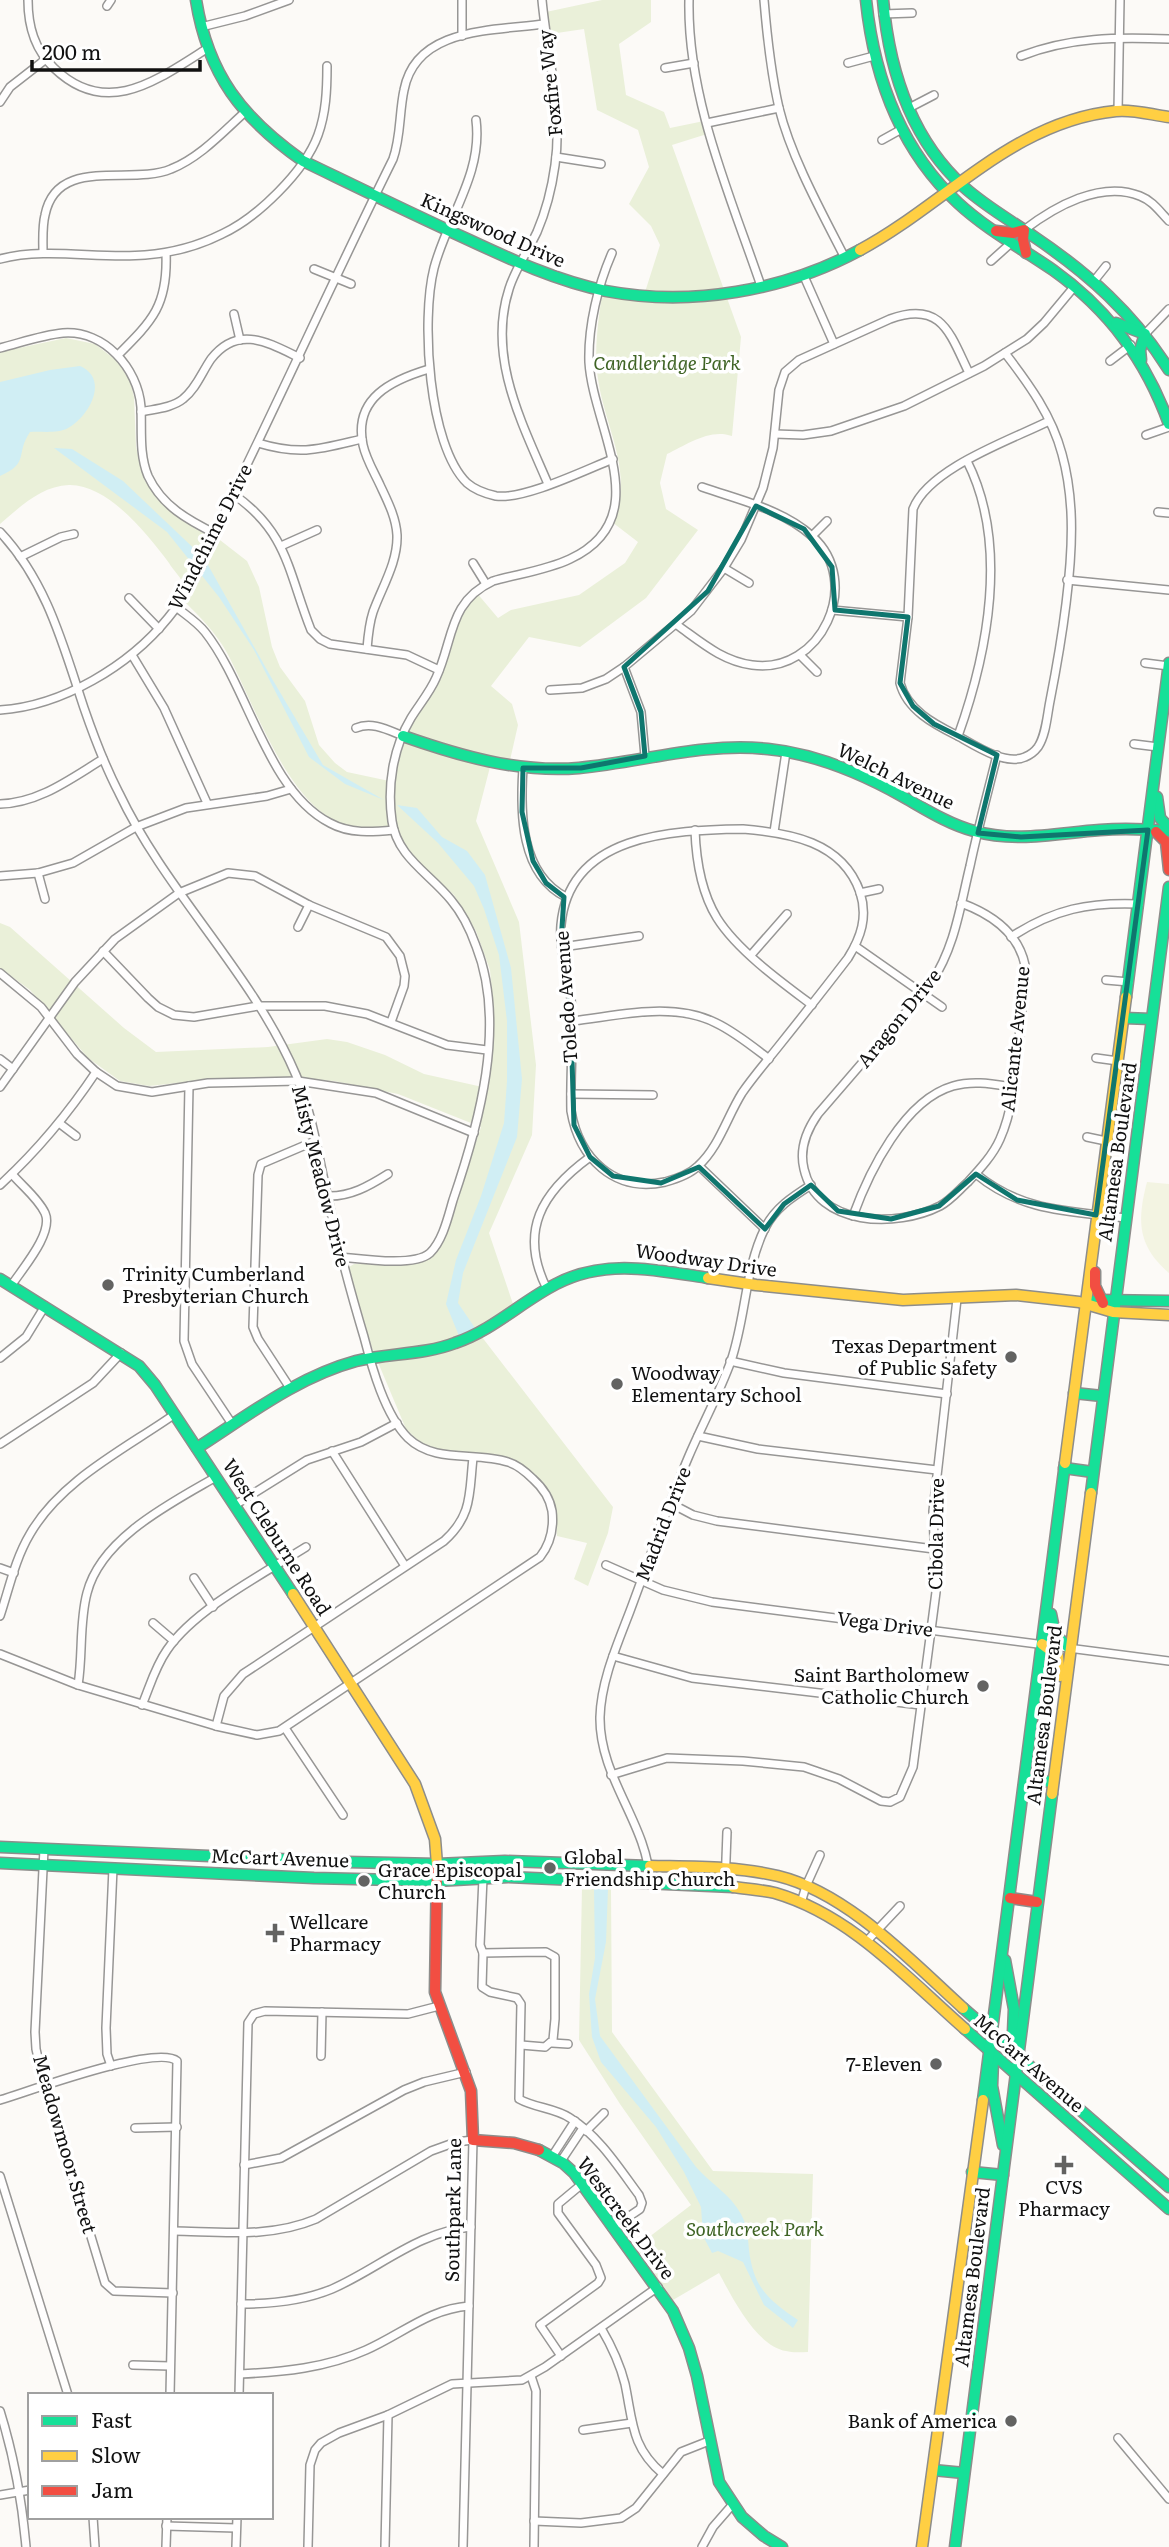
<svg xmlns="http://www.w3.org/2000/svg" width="1169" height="2547" font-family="Literata,serif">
<rect width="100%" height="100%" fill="#fcfaf7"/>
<g fill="#eaf0d9">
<path d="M602,0h49v22l-32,22 7,51 38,17 6,16 34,-7 3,13 -35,11 69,192 -9,99c-22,-8 -46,9 -65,18l-7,29 6,26 32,21 -52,68 -66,49 -51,-10 -38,49 21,18 6,21 -10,44 -18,-2 -14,54 43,101 17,143 -4,70 -43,98 24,71 -38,24 138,179 -5,26 -20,53 -14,-7 13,-36 -30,-7 -2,-29 -21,-32 -25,-15 -71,-8 -15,-7 -17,-16 -34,-81 -23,-76v-5l5,-3 58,-2 24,-15 11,-20 34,-100 -83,-33 -64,-13 -109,-3 -76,8 -29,-5 -32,-23 -58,-68 -30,-22v-45l10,4 114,101 32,24 112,-5 59,-8 20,3 38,13 39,19 63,14 7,-72 -4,-46 -14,-39 -22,-36 -46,-43 -11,-23c-17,0 -36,1 -53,-4 -58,-21 -90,-123 -118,-174 -11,-19 -26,-34 -41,-49 -1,-5 0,-11 -1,-16 -2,-8 -11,-16 -15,-23 -21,-28 -61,-79 -100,-78 -28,1 -49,22 -69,39v-172l66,-14 29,6 22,17 13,20 4,16 2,50 9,34 20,25 42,24 40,31 12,26 13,60 8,20 25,34 14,44 16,18 12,9 47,10 7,-34 9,-22 30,-53 18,-57 18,-24 22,26 13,-8 68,-15 46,-32 13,-21 -26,-20c23,-45 -5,-91 -13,-137 -6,-31 -1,-61 3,-92l36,5 8,-9 14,-44 -9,-19 -22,-22 20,-37 -11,-37 -41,-20 -13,-81 -34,5 -4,-22z"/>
<path d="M582,1887l29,2 1,143 101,139 100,3 -5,178c-7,0 -15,1 -22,-1 -30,-5 -54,-54 -67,-78l-46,27 -37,-53 55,-42 -71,-101 -41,-64z"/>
</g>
<path fill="#f3f4e2" d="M1147,1182l22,2v89c-32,-27 -32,-53 -22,-91z"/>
<g fill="#d0eef4">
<path d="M80,366c30,13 9,51 -12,62 -11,6 -26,3 -38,4 -15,22 0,31 -30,44v-94l50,-12z"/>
<polygon points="54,448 72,449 123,481 204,558 271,677 323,765 384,800 345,784 309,757 254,650 219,597 167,532"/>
<polygon points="397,805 417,808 442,837 467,851 485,875 511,968 522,1079 517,1137 463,1273 458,1303 475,1328 459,1336 446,1304 456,1260 481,1196 504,1123 507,1081 507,1021 499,955 484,909 474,886 438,843"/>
<path d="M594,1888l14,1 -2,53 -11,57 5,37 96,131c15,17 34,27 45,47 9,16 6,31 10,48 6,30 24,42 47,58l-5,8 -29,-23 -21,-43 -25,-11 -6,2 -9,-17 -2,-29 -17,-35 -28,-45 -55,-65 -9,-25 -3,-43 6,-36z"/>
</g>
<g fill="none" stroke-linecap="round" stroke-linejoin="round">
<g stroke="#979695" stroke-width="10">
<g id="street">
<path d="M28,0c0,26 6,49 26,68 53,51 103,12 154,-20"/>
<polyline points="462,0 462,36"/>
<path d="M542,0c5,55 21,110 13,165 -3,22 -9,46 -18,67 -9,19 -22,37 -28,57 -22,68 13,134 39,195"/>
<path d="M689,0c-2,98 41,195 72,286"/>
<path d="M764,0c3,36 7,73 15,108 12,49 43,105 66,150"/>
<polyline points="107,6 111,0"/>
<polyline points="883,14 912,13"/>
<polyline points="201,27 245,16 289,0"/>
<path d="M1021,56c49,-19 96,-19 148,-17"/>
<polyline points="848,63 874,56"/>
<polyline points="665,68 694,63"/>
<polyline points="0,102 10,87 46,59"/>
<polyline points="909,108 934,95"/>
<polyline points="1118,111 1120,0"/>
<path d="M476,120c7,54 -29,98 -42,148 -13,51 -6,177 33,215 8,7 20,11 29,13 28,4 89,-26 117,-37"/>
<polyline points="707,123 779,108"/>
<polyline points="882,140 900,130"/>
<polyline points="556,157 601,164"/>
<path d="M1024,230c30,-23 77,-50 116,-34 13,5 20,16 29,25"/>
<path d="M43,253c0,-12 -1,-26 2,-38 12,-60 86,-29 126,-46 28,-11 51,-36 73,-56"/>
<path d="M0,259c47,-12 97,0 145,-4 26,-2 53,-9 77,-21 35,-16 83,-63 96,-99 8,-22 9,-45 9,-69"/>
<polyline points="991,261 1011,243"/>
<polyline points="314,269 351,284"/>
<polyline points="803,274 834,344"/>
<polyline points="1094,281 1106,266"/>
<polyline points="234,314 240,340"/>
<polyline points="1145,334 1169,309"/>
<path d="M0,348c20,-5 42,-13 63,-15 41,-3 75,35 78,74 1,23 -2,47 7,69 14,30 40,44 68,58"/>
<path d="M1005,353c24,31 47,63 57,101 5,18 8,39 9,58 3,57 -10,133 -21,189 -3,15 -4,34 -12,46 -3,4 -8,8 -13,10 -20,9 -51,-12 -69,-22 -22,-11 -49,-25 -56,-52l8,-66 5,-108c16,-41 98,-69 136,-88"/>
<path d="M118,355c35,-35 50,-50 48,-102"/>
<polyline points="1110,361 1131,345"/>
<path d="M141,412c13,-3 31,-4 42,-13 13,-10 19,-27 28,-40 27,-35 58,-16 89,-1"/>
<polyline points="775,434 803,435 831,431 904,406 984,366 1027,339 1044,323 1074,287"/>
<polyline points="1146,435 1169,427"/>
<path d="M258,443c43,13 62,6 104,-4"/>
<path d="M702,487c37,13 80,22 110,49l15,-15"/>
<path d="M233,494c55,38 55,78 78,136l9,9 10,5 77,11 32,15"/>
<polyline points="1158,512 1169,513"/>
<path d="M0,532c47,50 63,113 84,176 10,29 21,58 35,85 48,101 133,179 177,282 16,37 22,79 31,119 10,48 23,96 37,143 8,31 21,78 44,101 27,26 68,13 100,24 10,3 18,10 25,17 9,8 17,20 19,32 2,17 -1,32 -12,46l-261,174 -22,4 -41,-9 -138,-41 -78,-31"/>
<polyline points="281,546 317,530"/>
<polyline points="20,557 61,537 74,534"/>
<polyline points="473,563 486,584"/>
<polyline points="724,568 749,583"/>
<polyline points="1067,580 1169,590"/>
<polyline points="129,598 159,629"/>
<path d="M176,607c10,8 21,15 29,25 43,54 62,159 125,191 20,11 42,9 64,7"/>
<polyline points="832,610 908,617"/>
<path d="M677,625c24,17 45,36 75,40 69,10 112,-83 60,-129"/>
<path d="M367,649c1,-13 2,-25 6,-37 9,-25 25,-50 24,-77 -1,-18 -10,-35 -17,-50 -6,-13 -14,-26 -17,-40 -10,-47 29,-65 66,-76"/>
<polyline points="132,655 164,708 207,803"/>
<polyline points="800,655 817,672"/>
<polyline points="1145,663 1169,666"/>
<polyline points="624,667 641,712 645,756"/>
<path d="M550,690l32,-2 24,-9 18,-12 67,-56 33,-43 17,-28 22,-52 10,-40 6,-58 6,-18 14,-12 91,-41c52,-19 60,15 79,54"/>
<path d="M0,710c62,-4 129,-44 168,-92 33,-39 49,-91 71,-137 52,-107 101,-215 154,-322 8,-22 6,-46 11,-69 12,-63 89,-59 140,-66"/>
<path d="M356,728c16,-7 32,2 47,8"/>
<path d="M958,736c30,-84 51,-192 9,-275"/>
<polyline points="1134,744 1158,747"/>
<path d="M523,768c-3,44 -3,106 43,129"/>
<path d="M0,804c39,-1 70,-25 103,-45"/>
<path d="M743,829c46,4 99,12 117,63 8,25 1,45 -12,66 -23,30 -46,59 -70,89 -12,15 -25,30 -36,46 -15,24 -23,54 -44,73 -9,9 -22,13 -33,16 -51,11 -86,-24 -94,-71 -1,-38 3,-75 0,-112 -3,-25 -12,-49 -10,-74 8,-91 111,-95 182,-96z"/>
<path d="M695,830c1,29 6,62 22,88 20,32 64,64 95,87"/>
<polyline points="774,832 786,752"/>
<polyline points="38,873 45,899"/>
<polyline points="0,876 38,873 73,863 136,827 186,808 267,796 291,789"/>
<polyline points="860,893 879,889"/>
<path d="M961,903c30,11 57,29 64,62 0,21 -3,43 -5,64 -4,35 -5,77 -20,110 -7,16 -20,30 -32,43 -9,8 -17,18 -28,24 -43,22 -123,21 -136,-37 -5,-20 2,-38 14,-55l113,-131c24,-36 29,-76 39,-117 8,-38 18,-74 27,-111"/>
<polyline points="298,927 309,905"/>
<path d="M1011,937c43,-28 78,-35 128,-33"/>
<polyline points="855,946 942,1007"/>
<polyline points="562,947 639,936"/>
<polyline points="103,951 148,998 158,1007 174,1015 194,1017 258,1006 325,1006 367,1014 447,1045 487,1050"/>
<polyline points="751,955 787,914"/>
<polyline points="0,973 41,1007 77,1054 96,1072 117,1086 152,1092 208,1083 298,1081 376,1093 474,1133"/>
<polyline points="1106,980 1129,982"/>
<path d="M572,1021c46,-5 100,-20 144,2 19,9 36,23 53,36"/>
<polyline points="1096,1058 1118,1061"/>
<polyline points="0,1059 13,1069"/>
<polyline points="189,1086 184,1341 192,1364 232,1424"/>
<polyline points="0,1087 75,982 115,939 179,893 228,873 255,876 309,905 386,937 400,956 405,976 404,986 391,1022"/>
<polyline points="571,1094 653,1095"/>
<polyline points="59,1123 76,1136"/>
<polyline points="1087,1137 1106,1141"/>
<polyline points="699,1166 765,1229"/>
<path d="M976,1174c46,38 93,37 150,44"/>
<path d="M0,1185c37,-34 68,-71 96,-113"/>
<path d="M327,1196c23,1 42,-10 61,-22"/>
<path d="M853,1216c16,-44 51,-116 100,-130 20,-6 40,-2 60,1"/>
<path d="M341,1257c21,2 73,10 89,-4 13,-13 18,-36 23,-53 26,-76 54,-176 23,-254 -6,-17 -14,-33 -25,-46 -22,-27 -54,-43 -59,-79 -5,-35 1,-73 19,-103 8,-13 19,-26 25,-40 18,-39 12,-76 57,-97 25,-7 54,-11 77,-22 88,-41 23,-130 19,-197 -1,-36 9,-77 23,-109"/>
<path d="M11,1286c11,-17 43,-53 34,-73 -7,-15 -23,-27 -33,-39"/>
<path d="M547,1289c-29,-58 -5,-97 43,-132"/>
<polyline points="0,1358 26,1337 45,1306"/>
<polyline points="730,1361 784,1373 947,1394"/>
<polyline points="290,1388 258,1339 253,1327 258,1175 261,1164 315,1141"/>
<polyline points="698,1436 758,1449 937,1470"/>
<polyline points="0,1444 93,1383 121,1353"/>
<polyline points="332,1451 405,1566"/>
<polyline points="670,1503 693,1515 717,1521 934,1549"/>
<polyline points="235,1505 307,1460 361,1442 397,1423"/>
<polyline points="606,1565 663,1590 712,1602 1169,1661"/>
<polyline points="0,1568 14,1573"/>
<polyline points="194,1578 213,1607"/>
<path d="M0,1616c9,-27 15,-57 30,-82 31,-54 95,-85 145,-120"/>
<polyline points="153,1623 174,1641"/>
<polyline points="613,1656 692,1678 921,1705"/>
<path d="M78,1685c5,-30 1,-62 9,-92 14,-55 84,-90 129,-116"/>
<path d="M142,1705c8,-19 13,-38 25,-55 28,-41 96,-76 139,-103"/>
<path d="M216,1726l8,-30 19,-22 201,-133c29,-26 25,-48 29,-83"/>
<polyline points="285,1728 343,1815"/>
<polyline points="611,1775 667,1758 743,1761 804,1767 839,1779 881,1801 890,1802 900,1797 913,1767 936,1592 933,1511 957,1299"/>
<polyline points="44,1849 35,2032 36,2049 41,2071 105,2283 114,2291 173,2293"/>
<path d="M483,1878l-3,67 3,8 -1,34 8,5 27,6 4,6 -2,95c16,9 36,9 51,19 29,18 49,50 69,77l3,8 -2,6 -28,19"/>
<path d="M650,1883c-2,-59 -51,-105 -50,-166 1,-36 17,-72 30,-106 19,-51 37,-103 58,-153 14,-33 31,-64 43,-97 15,-44 14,-93 34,-133 10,-20 27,-31 46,-43"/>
<polyline points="725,1886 727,1832"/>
<polyline points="801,1903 806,1886 820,1855"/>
<polyline points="866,1942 900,1906"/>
<polyline points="483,1953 546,1952 555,1957 555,2019 553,2040 545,2047 521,2045"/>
<polyline points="552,2043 568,2044"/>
<polyline points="321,2056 322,2012"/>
<polyline points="111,2066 107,2054 106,2028 113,1868"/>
<path d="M0,2100c30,-9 157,-56 177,-39l-7,334"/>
<polyline points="135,2128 177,2127"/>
<polyline points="586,2131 604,2113"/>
<polyline points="553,2155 575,2121"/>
<polyline points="561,2161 583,2128"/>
<polyline points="244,2165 281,2158 404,2090 424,2082 466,2072"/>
<polyline points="0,2176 68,2395"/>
<path d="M174,2231c49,1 97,7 142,-12l115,-68 25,-9 17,-2 -10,407"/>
<path d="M241,2304c31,0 62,-3 91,-15 46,-20 87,-58 139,-62"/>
<path d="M601,2328c10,17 19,36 24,56 8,38 6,63 38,90"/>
<polyline points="561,2356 540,2325 598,2283 601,2278 596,2265 558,2213 558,2204 582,2184"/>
<polyline points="133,2365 170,2366"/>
<path d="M240,2374c43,-2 86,-6 126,-24 36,-16 63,-41 103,-44"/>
<polyline points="531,2376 536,2391 534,2547"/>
<polyline points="239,2395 248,2023 254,2014 265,2011 408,2014 439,2006"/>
<path d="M0,2411c14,45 22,90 26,136"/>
<polyline points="583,2430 632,2423"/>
<polyline points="1118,2438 1169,2499"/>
<polyline points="0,2495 30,2490"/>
<polyline points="93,2517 95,2547"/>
<polyline points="534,2521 581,2523 621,2518 636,2508 681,2452 709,2441"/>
<polyline points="166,2526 236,2528"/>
<polyline points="166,2547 167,2517"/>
<polyline points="236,2547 237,2517"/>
<polyline points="308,2547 310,2465 315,2450 321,2443 339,2433 388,2415 452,2384 522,2380 545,2367 658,2287"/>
<polyline points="385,2547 388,2415"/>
<polyline points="702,2547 713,2527 733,2504"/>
</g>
</g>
<g stroke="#8d8d8b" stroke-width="13">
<g id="fast">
<path d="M196,0c12,75 46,118 107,161 54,26 109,53 164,78 45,21 90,42 139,52 85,16 178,0 254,-41"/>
<path d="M866,0c8,77 34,149 92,203 28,26 63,45 95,67 56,40 93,90 116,154"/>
<path d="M883,0c6,69 28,139 81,187 21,19 46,33 69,49 55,37 101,78 136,134"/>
<polyline points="1116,323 1145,334 1140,350 1141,360"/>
<path d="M403,736c57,20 115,37 176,32 64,-6 124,-26 189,-19 48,5 93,24 134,47 23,13 46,28 72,35 42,12 84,2 126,-1 23,-2 46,-1 69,1"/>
<polyline points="1157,797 1160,818 1169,828"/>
<polyline points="1126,997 1169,663"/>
<polyline points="1124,1018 1151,1019"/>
<polyline points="0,1279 139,1366 155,1385 293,1594"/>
<polyline points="1085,1304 1098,1300 1169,1301"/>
<polyline points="1074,1393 1102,1396"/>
<path d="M197,1448c50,-32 100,-71 159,-87 32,-8 68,-6 99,-18 38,-13 66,-41 101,-59 49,-26 101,-14 152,-6"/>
<polyline points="1064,1468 1093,1472"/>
<polyline points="1091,1493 1169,887"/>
<polyline points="1051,1614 1055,1634 1070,1649"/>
<polyline points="1025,1779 1053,1782"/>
<polyline points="0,1847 347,1862 437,1864 505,1861 650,1866"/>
<polyline points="0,1863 314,1878 437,1881 508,1877 733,1887"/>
<polyline points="1005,1960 1014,2009 1012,2056"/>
<polyline points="963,2008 1169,2187"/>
<polyline points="965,2029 1169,2209"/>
<polyline points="993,2060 992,2086 1003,2145"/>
<polyline points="983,2100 1065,1463"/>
<polyline points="539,2150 563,2163 574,2173 673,2311 689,2348 697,2376 719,2482 742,2517 764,2536 782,2547"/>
<polyline points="972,2172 1003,2175"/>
<polyline points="933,2470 964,2473"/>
<polyline points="955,2547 1052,1794"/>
</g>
</g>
<g stroke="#8d8d8b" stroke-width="13">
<g id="slow">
<path d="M860,250c86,-46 153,-129 256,-139 17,-2 36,4 53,6"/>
<polyline points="708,1278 756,1285 903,1300 1016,1295 1079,1302 1113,1312 1169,1315"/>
<polyline points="1065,1463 1126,997"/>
<polyline points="293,1594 415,1784 435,1839 437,1865"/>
<polyline points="1042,1644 1058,1656 1060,1676"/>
<polyline points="1052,1794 1091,1493"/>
<path d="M650,1866c42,1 86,0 128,10 70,17 133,85 185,132"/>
<path d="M733,1887c14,2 29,3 42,6 76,22 133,86 190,136"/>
<polyline points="922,2547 983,2100"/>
</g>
</g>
<g stroke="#8d8d8b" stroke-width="13">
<g id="jam">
<polyline points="996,231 1013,233 1024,230 1023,240 1026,253"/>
<polyline points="1156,832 1166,842 1169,870"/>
<polyline points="1095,1272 1095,1286 1103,1303"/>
<polyline points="437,1865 435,1992 471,2091 473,2140 514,2143 539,2150"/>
<polyline points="1010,1898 1037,1902"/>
</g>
</g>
<use href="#street" stroke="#fffefe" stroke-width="7"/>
<use href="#fast" stroke="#16e098" stroke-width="10"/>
<use href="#slow" stroke="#ffcf43" stroke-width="10"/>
<use href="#jam" stroke="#f24e42" stroke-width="10"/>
</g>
<path fill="none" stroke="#0f766e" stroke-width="5" stroke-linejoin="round" d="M756,506l48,23 28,38 3,43 73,7 -8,66 13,23 21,18 63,31 -19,78 43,4 127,-7 -52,385 -79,-15 -41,-26 -37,32 -48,13 -53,-8 -27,-26 -27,19 -19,25 -66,-62 -38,16 -48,-7 -23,-19 -16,-32 -4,-130 -9,-52 3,-46 -18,-14 -13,-22 -11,-49 1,-44h58l64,-12 -4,-44 -17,-45 84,-76z"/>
<g fill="#636362" stroke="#fff" stroke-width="2.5">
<circle cx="108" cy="1285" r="7"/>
<circle cx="1011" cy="1357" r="7"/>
<circle cx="617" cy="1384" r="7"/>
<circle cx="983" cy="1686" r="7"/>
<circle cx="550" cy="1868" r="7"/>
<circle cx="364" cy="1881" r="7"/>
<path d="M271.5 1922.5h7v7h7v7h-7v7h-7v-7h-7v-7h7z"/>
<circle cx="936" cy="2064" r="7"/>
<path d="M1060.5 2154.5h7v7h7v7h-7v7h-7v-7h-7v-7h7z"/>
<circle cx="1011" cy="2421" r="7"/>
</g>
<g text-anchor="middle" stroke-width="7" stroke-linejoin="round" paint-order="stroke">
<g font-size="19" fill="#111" stroke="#fff">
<text transform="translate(550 83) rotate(-96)" y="7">Foxfire Way</text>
<text transform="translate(493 230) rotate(24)" y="7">Kingswood Drive</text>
<text transform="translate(210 537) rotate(-63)" y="7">Windchime Drive</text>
<text transform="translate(896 776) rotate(26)" y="7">Welch Avenue</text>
<text transform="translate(566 997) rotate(-94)" y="7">Toledo Avenue</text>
<text transform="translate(899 1018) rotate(-51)" y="7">Aragon Drive</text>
<text transform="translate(1015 1039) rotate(-84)" y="7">Alicante Avenue</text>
<text transform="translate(1117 1152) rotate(-82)" y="7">Altamesa Boulevard</text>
<text transform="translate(321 1176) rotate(76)" y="7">Misty Meadow Drive</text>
<text transform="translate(706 1260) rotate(8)" y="7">Woodway Drive</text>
<text transform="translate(663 1524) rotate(-69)" y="7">Madrid Drive</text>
<text transform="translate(936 1534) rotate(-89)" y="7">Cibola Drive</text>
<text transform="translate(277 1537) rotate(57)" y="7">West Cleburne Road</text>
<text transform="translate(885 1624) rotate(7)" y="7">Vega Drive</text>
<text transform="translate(1044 1715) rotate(-83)" y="7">Altamesa Boulevard</text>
<text transform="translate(280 1858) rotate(2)" y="7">McCart Avenue</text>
<text transform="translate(1029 2063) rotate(41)" y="7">McCart Avenue</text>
<text transform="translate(65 2144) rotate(74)" y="7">Meadowmoor Street</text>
<text transform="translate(453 2210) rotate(-89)" y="7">Southpark Lane</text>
<text transform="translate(626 2218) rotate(53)" y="7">Westcreek Drive</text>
<text transform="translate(972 2277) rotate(-83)" y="7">Altamesa Boulevard</text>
</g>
<g font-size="19" font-style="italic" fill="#3f6425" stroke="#fff">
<text x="667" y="370">Candleridge Park</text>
<text x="755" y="2236">Southcreek Park</text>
</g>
<g font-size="19" fill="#111" stroke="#fff" text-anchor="start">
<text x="122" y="1281">Trinity Cumberland<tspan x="122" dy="22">Presbyterian Church</tspan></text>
<text x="997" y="1353" text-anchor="end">Texas Department<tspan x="997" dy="22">of Public Safety</tspan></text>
<text x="631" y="1380">Woodway<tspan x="631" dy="22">Elementary School</tspan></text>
<text x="969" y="1682" text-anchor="end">Saint Bartholomew<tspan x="969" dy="22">Catholic Church</tspan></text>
<text x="564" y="1864">Global<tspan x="564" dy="22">Friendship Church</tspan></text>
<text x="378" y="1877">Grace Episcopal<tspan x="378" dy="22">Church</tspan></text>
<text x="289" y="1929">Wellcare<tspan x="289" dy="22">Pharmacy</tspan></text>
<text x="922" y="2071" text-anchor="end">7-Eleven</text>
<text x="1064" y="2194" text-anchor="middle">CVS<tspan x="1064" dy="22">Pharmacy</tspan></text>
<text x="997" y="2428" text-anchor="end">Bank of America</text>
</g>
</g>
<rect x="28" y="2393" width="245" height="126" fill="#ffffff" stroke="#a0a0a0" stroke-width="2"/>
<rect x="42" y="2416" width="35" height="10" fill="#16e098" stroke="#a0a0a0" stroke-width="2"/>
<text x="91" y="2428" font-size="21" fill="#111111">Fast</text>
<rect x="42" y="2451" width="35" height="10" fill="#ffcf43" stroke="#a0a0a0" stroke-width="2"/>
<text x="91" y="2463" font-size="21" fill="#111111">Slow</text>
<rect x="42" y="2486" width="35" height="10" fill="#f24e42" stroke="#a0a0a0" stroke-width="2"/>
<text x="91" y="2498" font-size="21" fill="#111111">Jam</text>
<path d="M32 60v10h168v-10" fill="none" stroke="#111111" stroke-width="3.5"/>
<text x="42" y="60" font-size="21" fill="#111111" stroke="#ffffff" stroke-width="5" paint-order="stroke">200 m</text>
</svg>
